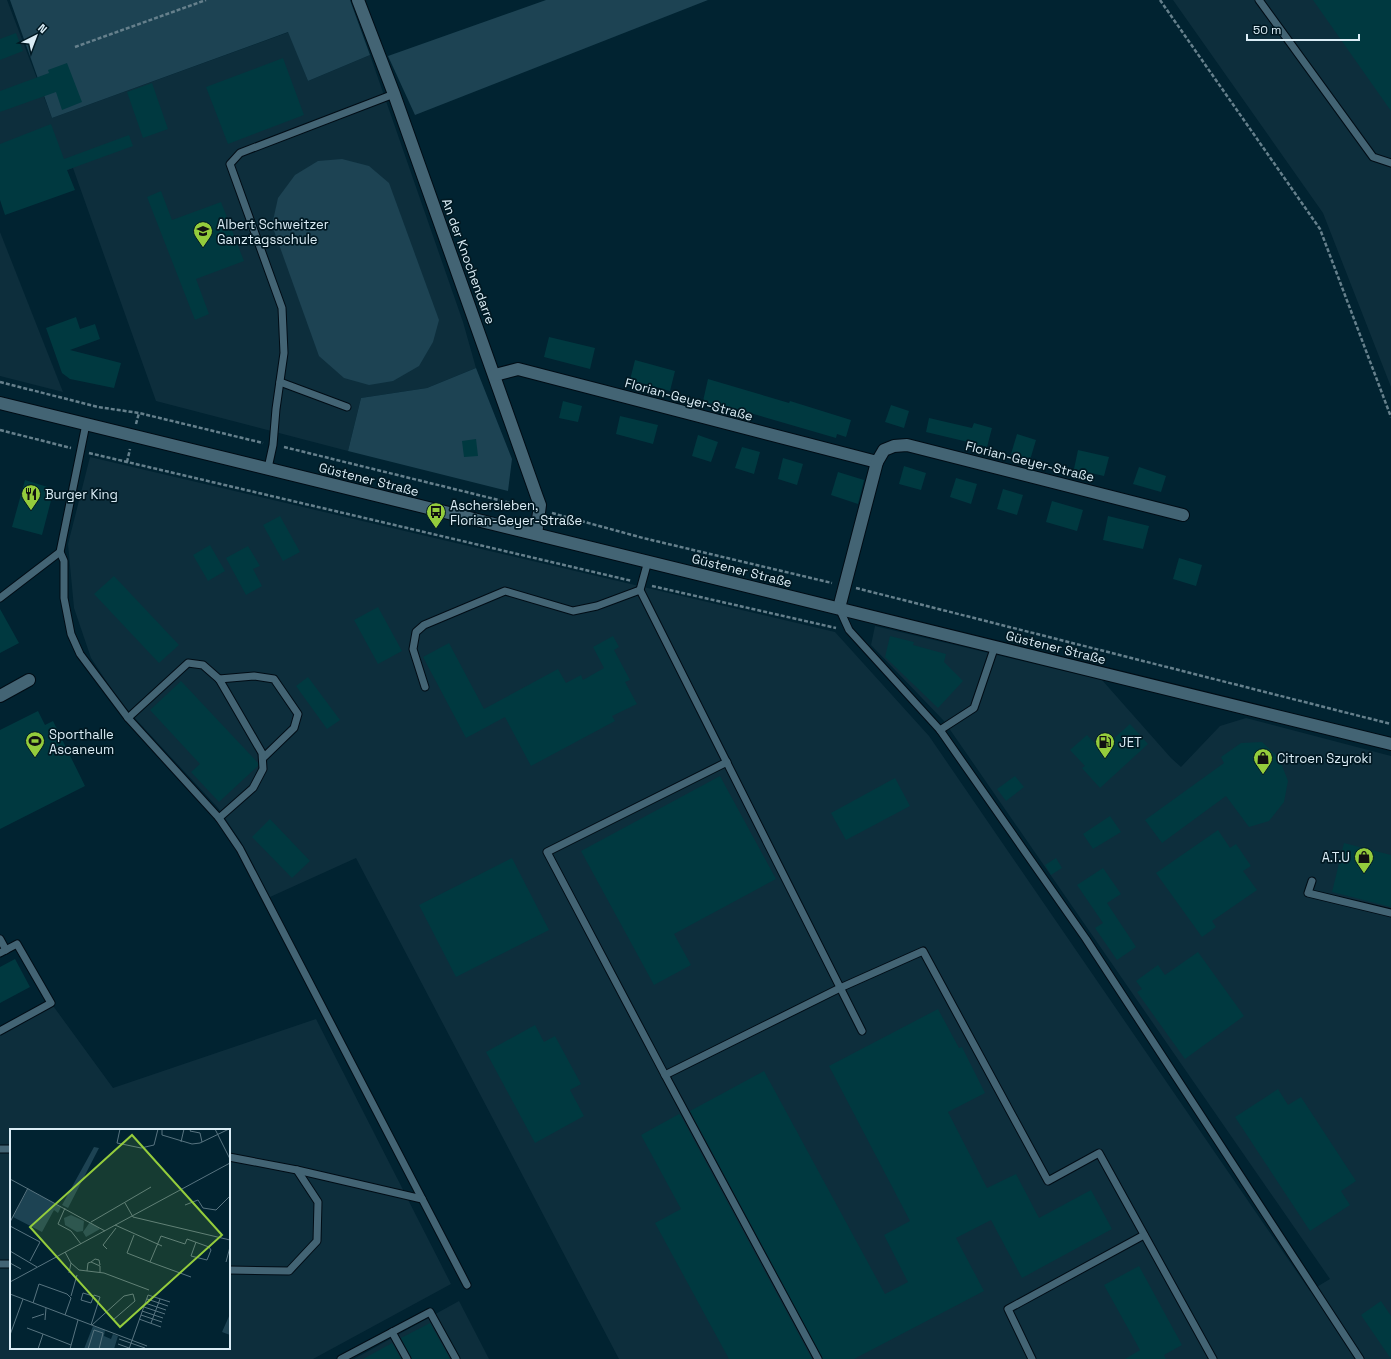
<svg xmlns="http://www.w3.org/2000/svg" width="1391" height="1359" font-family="'Space Grotesk',sans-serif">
<rect width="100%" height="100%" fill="#012331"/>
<g fill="#0d2e3c" fill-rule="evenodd">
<polygon points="0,0 7,0 52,118 289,32 308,81 370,55 463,322 476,368 427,388 361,398 348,451 156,401 73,168 0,195"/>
<polygon points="1173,0 1391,0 1391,387 1323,213"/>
<polygon points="0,232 63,392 0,376"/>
<polygon points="90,457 835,632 929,736 1310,1291 1330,1279 944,721 871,645 875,626 1102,680 1171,758 1181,767 1220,726 1246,718 1391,756 1391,1359 619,1359 356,858 270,897 241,842 218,808 120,702 91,658 74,608 68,544"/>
<path d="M51,1003l62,85 203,-69 135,265 -138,75h-313v-328zM11,1130h218v218h-218z"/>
<polygon points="459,1301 489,1359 354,1359"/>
</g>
<g fill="#1d4353">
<polygon points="10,0 350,0 370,55 308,81 288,32 52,118"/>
<polygon points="546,0 708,0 415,115 388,56"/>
<polygon points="342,159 369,166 389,183 439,320 433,342 419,366 393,381 369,385 344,378 319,356 272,225 278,198 295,175 318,161"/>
<polygon points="476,368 512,459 508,491 348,451 361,398 427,388"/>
</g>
<g fill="#003940">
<polygon points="1313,0 1391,0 1391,111"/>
<polygon points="16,33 23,51 0,60 0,39"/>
<polygon points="283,58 304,115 228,144 206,87"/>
<polygon points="67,63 82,102 62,110 56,92 0,112 0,91 49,73 48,70"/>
<polygon points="152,83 168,129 143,138 127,92"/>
<polygon points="51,124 64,159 129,135 133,146 67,170 75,190 5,215 0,200 0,144"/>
<polygon points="161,191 172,220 221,202 244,261 196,279 209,314 195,320 147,197"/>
<polygon points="76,317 80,329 95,324 100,339 70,350 121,363 114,388 70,379 62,373 46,328"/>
<polygon points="549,337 595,348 590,369 544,357"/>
<polygon points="635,360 675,371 670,391 630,380"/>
<polygon points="708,379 789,403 790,401 851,420 846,437 837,434 836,438 723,405 722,407 703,401"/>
<polygon points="563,401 582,406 578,422 559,418"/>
<polygon points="891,405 909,411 904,428 885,422"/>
<polygon points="620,416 658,425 653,444 616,434"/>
<polygon points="929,418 972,428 974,423 992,428 987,447 981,445 980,449 967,446 968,442 926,432"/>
<polygon points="1017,434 1036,440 1030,460 1011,454"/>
<polygon points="698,435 718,442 711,462 692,456"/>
<polygon points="476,439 478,456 464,457 462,441"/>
<polygon points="742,447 760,452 754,474 735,468"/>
<polygon points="1078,450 1109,457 1104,476 1074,469"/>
<polygon points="783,458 803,464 797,485 778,479"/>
<polygon points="904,466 926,473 921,490 899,484"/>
<polygon points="1139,467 1166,476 1161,492 1133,484"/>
<polygon points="838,472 864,480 858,504 831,495"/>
<polygon points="956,478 977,484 971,504 950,497"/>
<polygon points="25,480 54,489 42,535 12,527"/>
<polygon points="1003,489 1023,495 1017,515 997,509"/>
<polygon points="1052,501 1083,510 1077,531 1046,522"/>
<polygon points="280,516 300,552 283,561 263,525"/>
<polygon points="1108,516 1149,526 1143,549 1103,540"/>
<polygon points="210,545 225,571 208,581 193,555"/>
<polygon points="248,546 260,566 253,569 262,586 246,595 226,558"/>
<polygon points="1179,558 1202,565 1196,586 1173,579"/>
<polygon points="114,576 179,645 159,663 94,594"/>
<polygon points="378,607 402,651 378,664 354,620"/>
<polygon points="0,609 19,643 0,653"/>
<polygon points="613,636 619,647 614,650 630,680 625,682 637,704 612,716 615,721 531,766 505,717 466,738 423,657 449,643 484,709 558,669 566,683 581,675 583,680 604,668 593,647"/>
<polygon points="890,636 914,642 913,645 946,654 944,662 963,681 938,708 885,657"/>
<polygon points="308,677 340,720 327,729 296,686"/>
<polygon points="181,681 258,763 258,766 219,802 191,772 200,764 150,710"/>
<polygon points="38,711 45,725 53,721 85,786 0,829 0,730"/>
<polygon points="1130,724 1148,744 1100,788 1082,768 1085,766 1070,750 1087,735 1101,750"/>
<polygon points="1262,742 1279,758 1288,781 1284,802 1269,821 1249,827 1226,796 1162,843 1145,820 1224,763 1221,757 1241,743"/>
<polygon points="720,776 776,879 674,934 691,965 654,985 581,851"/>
<polygon points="1015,776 1024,787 1006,801 997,789"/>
<polygon points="895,778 910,806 846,840 831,813"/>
<polygon points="1110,816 1121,832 1093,849 1083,834"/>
<polygon points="270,819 310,861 292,878 252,837"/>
<polygon points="1218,830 1230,848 1236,844 1251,866 1243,871 1257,890 1212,921 1216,927 1202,937 1156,873"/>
<polygon points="1344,843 1391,855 1391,907 1332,892"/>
<polygon points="512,858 549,930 456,977 419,905"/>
<polygon points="1056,858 1062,868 1051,875 1045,865"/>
<polygon points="1103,868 1121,894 1107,903 1136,947 1117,960 1095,928 1103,923 1077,885"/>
<polygon points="1198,952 1244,1016 1185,1059 1137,992 1142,989 1136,981 1158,965 1165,975"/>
<polygon points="15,959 30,987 0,1003 0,967"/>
<polygon points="938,1009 959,1048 962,1047 985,1093 948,1112 987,1188 1016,1174 1039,1218 1091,1190 1112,1229 1022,1278 991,1220 956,1238 984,1291 854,1359 823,1359 690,1111 764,1071 885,1294 908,1282 884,1235 910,1221 829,1066"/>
<polygon points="535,1025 544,1042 555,1036 581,1084 570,1090 584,1116 535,1143 486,1052"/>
<polygon points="1278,1089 1288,1105 1301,1097 1356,1181 1341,1191 1350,1205 1310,1231 1235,1117"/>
<polygon points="679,1114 681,1116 812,1359 729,1359 655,1223 681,1209 641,1135"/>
<polygon points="1139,1266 1182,1345 1164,1355 1166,1359 1125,1359 1140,1350 1104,1285"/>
<polygon points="1381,1301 1391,1316 1391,1359 1361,1315"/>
<polygon points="430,1323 450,1359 412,1359 401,1338"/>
<polygon points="392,1343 401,1359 363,1359"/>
</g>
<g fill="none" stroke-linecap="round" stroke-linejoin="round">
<g stroke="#000c15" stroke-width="9">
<g id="lane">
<polyline points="1259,0 1373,157 1391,163"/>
<polyline points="280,382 347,407"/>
<polyline points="268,468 273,445 276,409 284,353 282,308 230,164 240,153 394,94"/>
<polyline points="60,552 64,561 64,598 71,634 80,654 128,718 219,818 240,849 467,1285"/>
<polyline points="648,561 640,590 862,1031"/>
<polyline points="0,598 60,552 86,424"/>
<polyline points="839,608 849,630 940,730 1086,939 1360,1359"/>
<polyline points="219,679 254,676 274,679 298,714 294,728 263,758"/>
<polyline points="425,687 413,649 416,632 424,625 505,591 573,611 597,606 640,590"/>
<polyline points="128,718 188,663 203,665 219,679 262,753 263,769 253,788 219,818"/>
<polyline points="940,730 974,708 995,646"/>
<polyline points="727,762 547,852 665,1075 840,988 923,951 1048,1181 1099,1153 1213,1359"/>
<polyline points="1312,881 1308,893 1391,913"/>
<polyline points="0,939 6,950"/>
<polyline points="0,953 17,944 51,1003 0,1031"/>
<polyline points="665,1075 818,1359"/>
<polyline points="0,1149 11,1149"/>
<polyline points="229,1157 297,1170 318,1202 317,1241 289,1271 229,1270"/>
<polyline points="297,1170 422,1199"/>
<polyline points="0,1264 11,1264"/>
<polyline points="392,1332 407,1359"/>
<polyline points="341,1359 430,1312 456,1359"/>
<polyline points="1032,1359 1008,1309 1144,1235"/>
</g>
</g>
<g stroke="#000c15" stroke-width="14">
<g id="street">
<polyline points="358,0 394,94 537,497 540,505 536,534"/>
<polyline points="495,375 518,369 877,462 884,450 894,446 907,445 1183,515"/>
<polyline points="839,608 877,462"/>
<polyline points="0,696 29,680"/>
</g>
</g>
<g stroke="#000c15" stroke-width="14">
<polyline id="secondary" points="0,403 1391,744"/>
</g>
<g stroke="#66808c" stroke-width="2.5" stroke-dasharray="4 2" stroke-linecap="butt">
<polyline points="1160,0 1320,229 1391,417"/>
<polyline points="75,47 206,0"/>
<polyline points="0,382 98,407 139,413 263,443"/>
<polyline points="136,424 139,413"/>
<polyline points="0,430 71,448"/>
<polyline points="284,447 527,507"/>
<polyline points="89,453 632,581"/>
<polyline points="127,462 130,449"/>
<polyline points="552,513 643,538 832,583"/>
<polyline points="652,586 836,628"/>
<polyline points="856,588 1391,724"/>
</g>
<use href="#lane" stroke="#436474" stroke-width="7"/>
<use href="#street" stroke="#436474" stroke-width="12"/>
<use href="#secondary" stroke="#436474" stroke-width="12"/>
</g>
<defs>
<g id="school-pin" transform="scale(1)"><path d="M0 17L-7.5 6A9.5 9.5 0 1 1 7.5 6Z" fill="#94cc3c" stroke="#011923"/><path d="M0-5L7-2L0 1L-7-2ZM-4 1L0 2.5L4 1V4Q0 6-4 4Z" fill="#111"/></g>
<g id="restaurant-pin" transform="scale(1)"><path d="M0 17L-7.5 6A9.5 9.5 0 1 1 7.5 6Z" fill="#94cc3c" stroke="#011923"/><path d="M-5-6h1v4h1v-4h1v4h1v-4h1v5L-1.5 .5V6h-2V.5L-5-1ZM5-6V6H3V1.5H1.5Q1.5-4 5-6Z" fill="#111"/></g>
<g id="bus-pin" transform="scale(1)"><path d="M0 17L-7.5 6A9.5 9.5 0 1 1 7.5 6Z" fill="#94cc3c" stroke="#011923"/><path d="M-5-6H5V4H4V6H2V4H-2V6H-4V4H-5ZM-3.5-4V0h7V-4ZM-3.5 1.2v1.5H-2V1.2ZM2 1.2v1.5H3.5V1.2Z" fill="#111"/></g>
<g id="stadium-pin" transform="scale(1)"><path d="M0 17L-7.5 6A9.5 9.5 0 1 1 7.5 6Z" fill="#94cc3c" stroke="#011923"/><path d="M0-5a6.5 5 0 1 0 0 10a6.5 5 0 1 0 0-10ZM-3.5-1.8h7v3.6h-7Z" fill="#111"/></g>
<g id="fuel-pin" transform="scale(1)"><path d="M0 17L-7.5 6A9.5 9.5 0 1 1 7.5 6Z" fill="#94cc3c" stroke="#011923"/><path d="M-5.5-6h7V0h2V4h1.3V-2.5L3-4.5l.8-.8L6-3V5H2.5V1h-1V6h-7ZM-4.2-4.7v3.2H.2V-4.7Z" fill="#111"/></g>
<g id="shop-pin" transform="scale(1)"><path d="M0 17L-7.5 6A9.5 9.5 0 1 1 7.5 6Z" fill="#94cc3c" stroke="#011923"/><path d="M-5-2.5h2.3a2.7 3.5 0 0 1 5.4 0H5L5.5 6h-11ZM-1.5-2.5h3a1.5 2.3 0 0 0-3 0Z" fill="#111"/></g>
</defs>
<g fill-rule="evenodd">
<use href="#school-pin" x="203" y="231"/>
<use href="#restaurant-pin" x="31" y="494"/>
<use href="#bus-pin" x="436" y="512"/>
<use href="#stadium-pin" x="35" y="741"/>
<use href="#fuel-pin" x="1105" y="742"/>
<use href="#shop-pin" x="1263" y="758"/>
<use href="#shop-pin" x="1364" y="857"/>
</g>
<g text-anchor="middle" stroke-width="3.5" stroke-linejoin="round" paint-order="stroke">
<g font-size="13" fill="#dbedf6" stroke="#011923" text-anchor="start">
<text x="217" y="229">Albert Schweitzer<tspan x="217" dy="15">Ganztagsschule</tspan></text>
<text x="45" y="499">Burger King</text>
<text x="450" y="510">Aschersleben,<tspan x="450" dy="15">Florian-Geyer-Straße</tspan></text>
<text x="49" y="739">Sporthalle<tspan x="49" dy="15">Ascaneum</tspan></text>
<text x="1119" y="747">JET</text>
<text x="1277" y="763">Citroen Szyroki</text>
<text x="1350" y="862" text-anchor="end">A.T.U</text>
</g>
<g font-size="13" fill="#dbedf6" stroke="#011923">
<text transform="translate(469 261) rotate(70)" y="5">An der Knochendarre</text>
<text transform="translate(689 399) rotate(15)" y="5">Florian-Geyer-Straße</text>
<text transform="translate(1030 461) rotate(14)" y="5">Florian-Geyer-Straße</text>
<text transform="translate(369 479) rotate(14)" y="5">Güstener Straße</text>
<text transform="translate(742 570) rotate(14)" y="5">Güstener Straße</text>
<text transform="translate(1056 647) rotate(14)" y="5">Güstener Straße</text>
</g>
</g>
<g transform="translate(10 1129)">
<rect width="220" height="220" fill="#012331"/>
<path d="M84,18l5,1 -31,60 -6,-3zM18,60l33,18 -3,6 -4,-3 -12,22 -29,-15zM61,86l13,6 -1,10 -6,1 -12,-7 -1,-7zM80,93l10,7 -14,8 -3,-5zM220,185v21l-8,-3zM83,197l12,4 -1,6 7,3 2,-5 5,2 -4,13h-30z" fill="#1d4353"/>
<path fill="none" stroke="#587480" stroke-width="1" d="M110,0l-3,14 24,5 13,-3 4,-16M152,0v6l30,9 8,-1 29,-14M181,0l-1,2 10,2 2,9M205,0l15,30M171,13l3,-13M0,50l95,52M115,74l8,14 97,23M175,76l13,-5 5,8 13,2 14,-14M55,79l-7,16 13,7 10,13M0,93l18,-34M81,93l60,-35M105,96l47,21M0,97l30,16 -10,19M124,106l-7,18 23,9 11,-26 24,8 2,-5 22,8 2,3 -4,10 -16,-4 5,-14M97,120l-4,-4 13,-17M0,122l27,16M55,123l6,11 -2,10M81,133l4,-3 4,1 1,5M140,133l41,15M216,133l4,-15M0,134l11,6M61,134l8,7 25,3 45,17M77,142l1,-8 3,-1 9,4v6M0,153l220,-119M0,165l137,52M61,167l6,-21M137,170l21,7M23,174l6,-19 28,10 4,4 -6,17M135,174l21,7M134,178l21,7M132,182l21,7M131,186l21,7M22,189l12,-4M129,190l22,8M35,191l1,-12M141,194l9,-24M81,196l9,-28 -6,-2 -3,8 -10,-3 2,-7 10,3M82,196l32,-29 9,-2 2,7 -22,19M17,199l16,6M0,206l13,-36M109,210l26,9M108,215l14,5M28,220l5,-15 28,11M60,220l8,-29M78,220l6,-19 9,3 -4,16M119,220l19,-54 22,7"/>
<path fill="#94cc3c" fill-opacity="0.15" stroke="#94cc3c" stroke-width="2" d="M122,6l90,100 -102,92 -90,-100z"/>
<rect width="220" height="220" fill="none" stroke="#dbedf6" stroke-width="2"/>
</g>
<g transform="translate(36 36) rotate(42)" stroke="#011923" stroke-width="3" paint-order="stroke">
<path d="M0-3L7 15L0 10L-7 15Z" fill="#dbedf6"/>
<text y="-6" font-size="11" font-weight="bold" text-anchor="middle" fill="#dbedf6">N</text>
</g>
<path d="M1247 34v6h112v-6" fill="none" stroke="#dbedf6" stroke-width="2"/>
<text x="1253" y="34" font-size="12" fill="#dbedf6" stroke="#011923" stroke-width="3" paint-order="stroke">50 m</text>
</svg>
